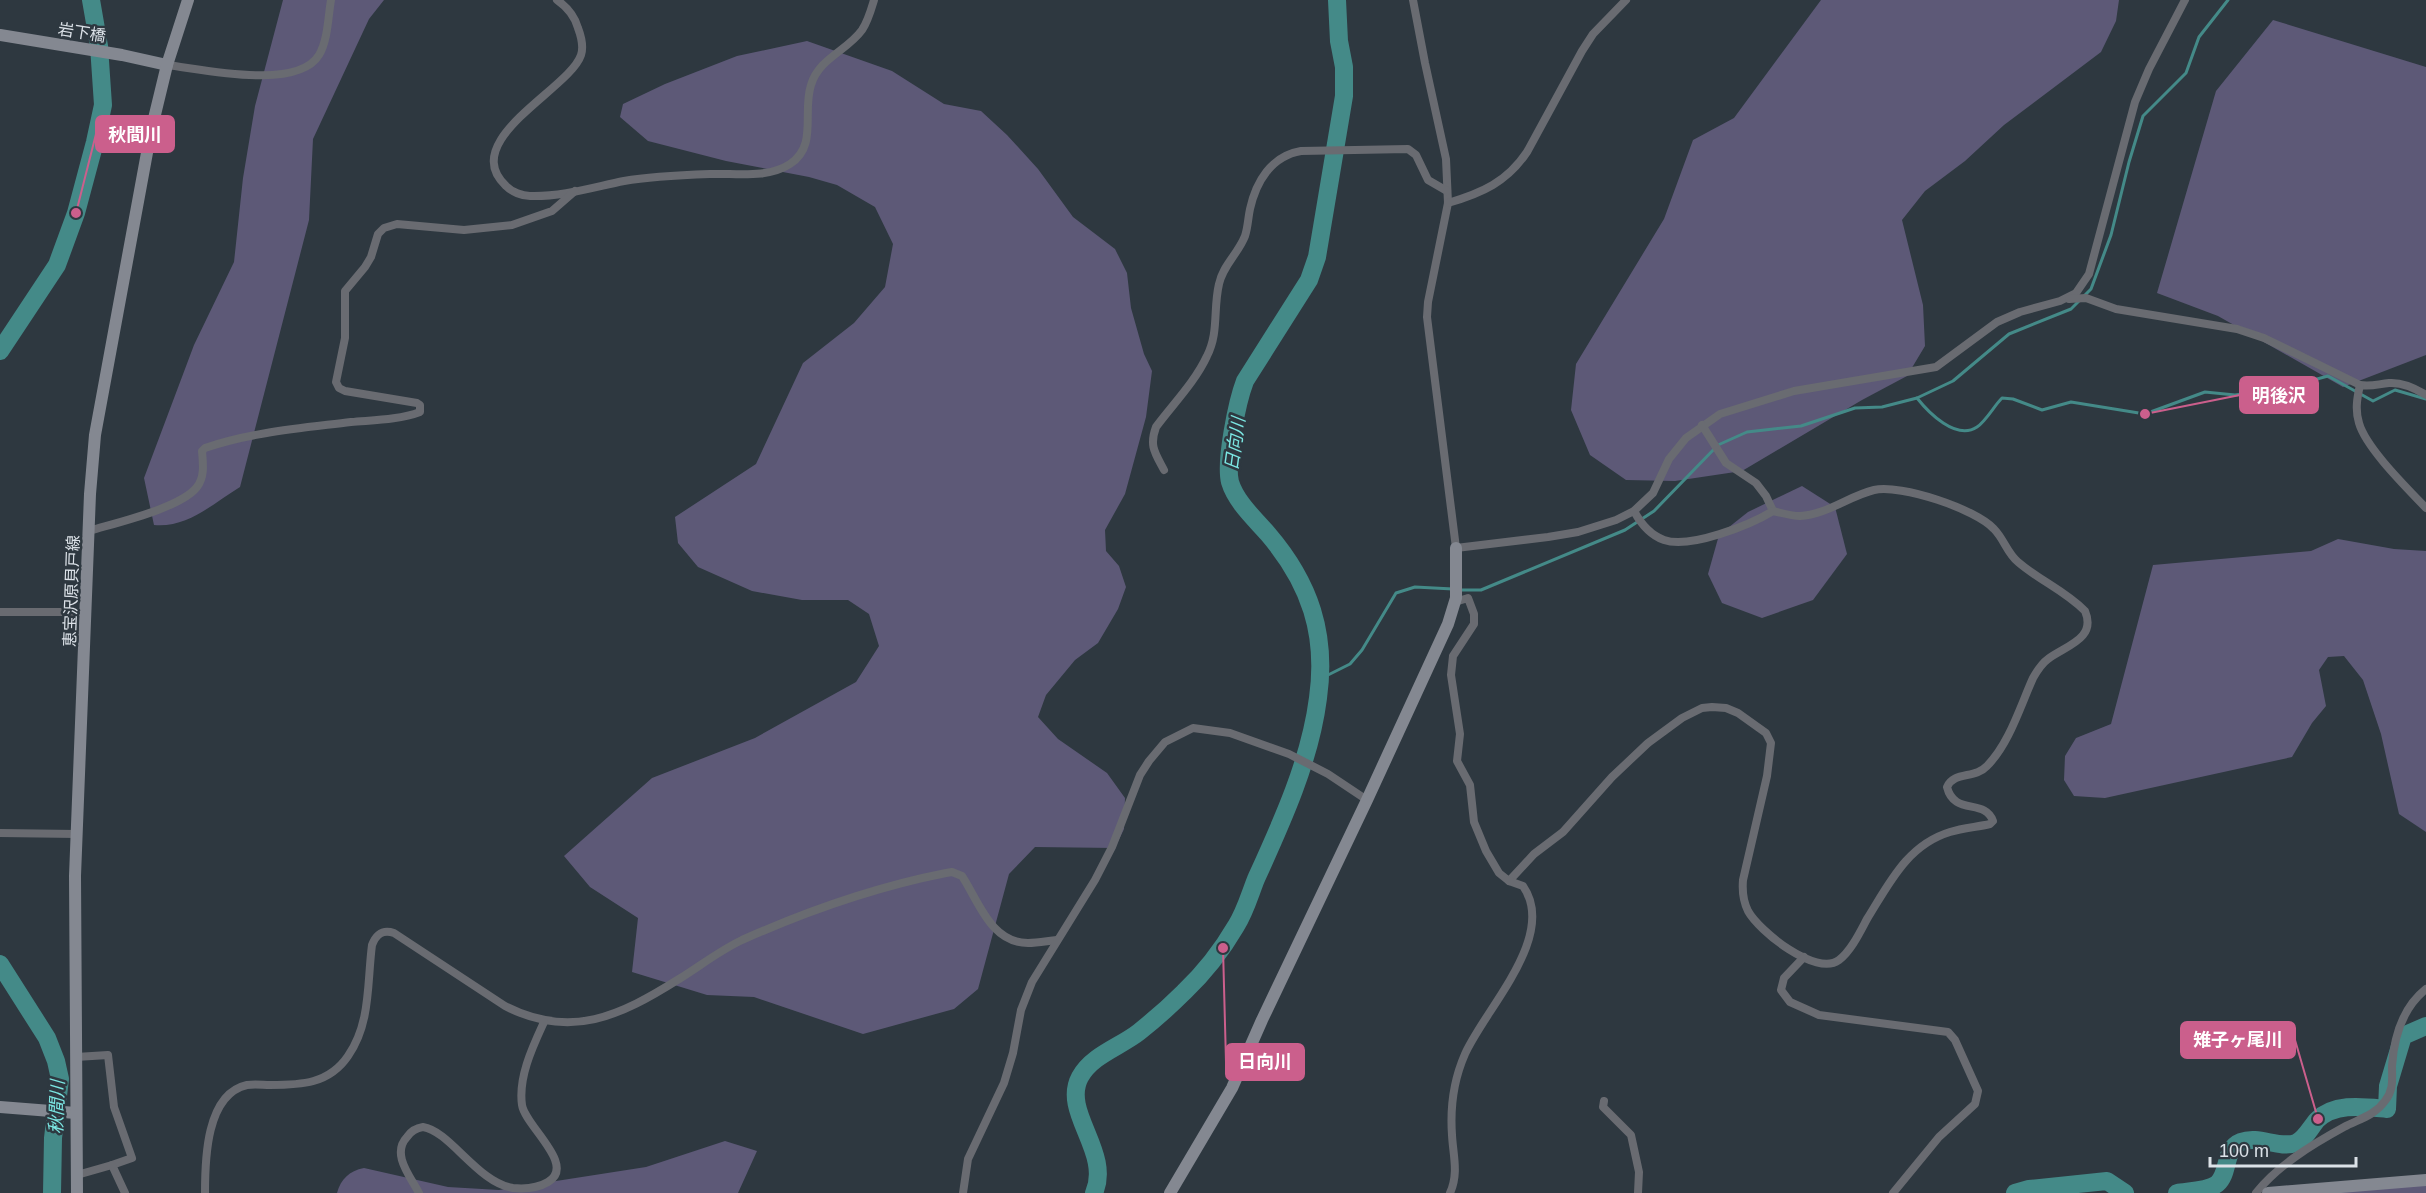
<svg xmlns="http://www.w3.org/2000/svg" width="2426" height="1193" font-family="Arial,'Noto Sans JP',sans-serif">
<rect width="100%" height="100%" fill="#2e3840"/>
<g fill="#5d5977">
<path d="M283,0h101l-15,19 -56,120 -4,81 -69,267c-28,17 -52,41 -86,38l-10,-47 50,-133 40,-83 9,-84 12,-72z"/>
<polygon points="1821,0 2119,0 2116,21 2101,52 2004,125 1965,161 1925,191 1902,220 1923,305 1925,346 1907,376 1862,400 1742,471 1675,481 1626,480 1590,455 1571,410 1576,364 1664,219 1693,140 1734,118"/>
<polygon points="2273,20 2426,67 2426,355 2343,387 2218,316 2157,293 2216,91"/>
<polygon points="807,41 892,71 944,104 981,111 1007,135 1038,169 1073,217 1115,249 1127,273 1131,308 1144,354 1152,371 1146,417 1125,494 1105,530 1106,551 1119,566 1126,587 1118,609 1098,643 1075,660 1046,695 1038,717 1058,739 1107,773 1125,798 1124,829 1115,848 1035,847 1009,874 978,989 954,1009 863,1034 754,997 707,995 632,972 638,918 590,887 564,856 652,778 755,738 856,682 879,646 869,614 848,600 802,600 752,591 698,567 678,543 675,517 756,464 803,363 854,323 885,287 893,244 875,207 837,185 809,177 726,161 648,141 620,117 623,104 665,84 737,56"/>
<polygon points="1802,486 1835,507 1847,554 1813,600 1762,618 1722,603 1708,574 1719,535 1748,512"/>
<polygon points="2338,539 2394,549 2426,551 2426,832 2399,814 2381,734 2363,680 2344,656 2328,657 2319,670 2326,706 2312,723 2292,757 2105,798 2074,796 2064,780 2065,756 2076,738 2111,724 2153,565 2311,551"/>
<path d="M725,1141l32,10 -19,42h-401c4,-14 12,-22 27,-25l84,19 51,3 147,-23z"/>
<polygon points="2426,1185 2426,1193 2331,1193"/>
</g>
<g fill="none" stroke-linecap="round" stroke-linejoin="round">
<g stroke="#448a88" stroke-width="3">
<polyline points="2084,296 2091,289 2111,235 2129,162 2143,116 2186,73 2199,37 2228,0"/>
<path d="M1917,398c11,14 39,43 60,29 9,-6 17,-21 25,-29l11,1 29,11 29,-8 74,12 60,-22 30,3 49,-7 44,-12 45,25 22,-11 31,9"/>
<polyline points="1460,590 1481,590 1625,530 1654,511 1718,445 1747,432 1801,426 1855,408 1882,407 1917,398 1953,381 2009,334 2071,309 2079,301"/>
<polyline points="1320,679 1350,664 1362,650 1396,593 1415,587 1453,589"/>
</g>
<g stroke="#448a88" stroke-width="18">
<polyline points="0,351 57,265 76,213 95,142 103,105 99,46 91,0"/>
<polyline points="0,964 47,1038 56,1061 60,1079 53,1138 52,1193"/>
<path d="M1094,1193c18,-41 -33,-81 -14,-116 12,-22 40,-30 59,-45 15,-12 31,-26 45,-40 20,-19 38,-42 52,-66 9,-14 14,-32 20,-47 26,-57 54,-118 62,-181 9,-64 -8,-115 -50,-164 -13,-15 -32,-32 -38,-52 -5,-21 7,-80 15,-101l64,-101 8,-23 27,-161v-29l-5,-26 -2,-41"/>
<polyline points="2015,1193 2029,1189 2107,1181 2125,1193"/>
<path d="M2177,1193c11,-2 30,-2 40,-9 13,-11 6,-35 24,-42 18,-7 37,7 55,1 9,-4 15,-16 21,-23 18,-18 48,-13 70,-11l1,-23 15,-50 23,-10"/>
</g>
<g stroke="#696b71" stroke-width="8">
<path d="M557,0c10,7 18,17 21,28 3,8 6,18 3,27 -11,34 -124,85 -75,131 6,6 16,10 24,10 32,1 64,-9 94,-15 28,-5 57,-6 86,-7 25,-1 57,5 80,-10 28,-18 12,-52 21,-79 8,-27 36,-34 51,-55 6,-9 9,-20 12,-30"/>
<polyline points="1413,0 1425,63 1446,159 1448,203 1428,302 1427,317 1456,548 1548,537 1578,532 1616,520 1634,511 1653,493 1669,459 1686,438 1720,414 1794,391 1936,367 1997,322 2020,312 2060,301 2076,293 2089,274 2135,102 2149,69 2185,0"/>
<path d="M167,65c35,4 130,26 152,-10 9,-15 9,-38 12,-55"/>
<path d="M1448,203c34,-10 59,-21 79,-51l55,-101 11,-17 33,-34"/>
<path d="M2069,299l17,-1 30,11 121,20 27,9 96,47c11,2 18,-1 29,-2 13,-1 26,5 37,12"/>
<path d="M2360,385c-3,13 -5,25 -1,38 7,25 48,65 67,85"/>
<polyline points="1702,425 1726,463 1756,483 1766,496 1773,511"/>
<path d="M1164,470c-9,-17 -15,-24 -8,-43 17,-23 39,-45 51,-71 12,-23 6,-47 12,-72 4,-19 19,-30 26,-48 3,-9 3,-18 5,-27 6,-27 21,-53 51,-58l107,-2 8,6 12,25 19,11"/>
<path d="M89,531c26,-8 92,-23 108,-44 8,-10 6,-24 5,-36l3,-3c46,-16 98,-20 146,-26 22,-2 48,-2 69,-10v-7l-3,-2 -72,-12 -6,-3 -3,-6 9,-44v-47l20,-24 6,-10 7,-23 6,-6 13,-4 67,6 48,-5 40,-14 23,-20"/>
<polyline points="0,612 87,612"/>
<polyline points="0,833 77,834"/>
<path d="M1509,881l25,-27 29,-22 49,-55 36,-34 34,-25 20,-10 10,-1 14,1 12,5 28,20 5,10 -4,33 -24,104c-1,12 0,21 5,31 11,20 68,66 91,49 12,-9 21,-28 28,-41 22,-35 40,-74 83,-87 13,-4 27,-5 40,-8l3,-3c-8,-23 -39,-5 -46,-34 7,-16 28,-8 40,-21 22,-22 33,-59 46,-88 4,-7 8,-14 15,-19 17,-13 49,-20 37,-48 -21,-21 -45,-30 -67,-49 -11,-9 -14,-23 -24,-33 -18,-20 -93,-45 -120,-39 -25,6 -48,25 -74,26 -8,0 -19,-3 -27,-5 -23,14 -83,38 -109,29 -14,-5 -23,-16 -30,-29"/>
<polyline points="1804,957 1784,978 1781,990 1790,1002 1819,1015 1948,1032 1955,1040 1978,1091 1975,1104 1939,1137 1893,1193"/>
<polyline points="76,1057 108,1055 114,1107 132,1158 112,1165"/>
<polyline points="1604,1101 1603,1107 1631,1135 1639,1172 1638,1193"/>
<polyline points="77,1175 112,1165 125,1193"/>
<path d="M205,1193c0,-33 1,-99 42,-108 8,-1 16,0 23,0 31,0 59,-1 78,-29 23,-33 19,-73 24,-111 4,-10 10,-16 22,-12l111,73c66,34 115,10 174,-27 21,-13 40,-28 63,-39 65,-29 133,-53 204,-67l6,-1 10,4c17,26 29,67 66,67 10,0 19,-2 29,-3"/>
<path d="M419,1193c-9,-17 -28,-39 -12,-56 4,-6 9,-9 16,-10 27,4 55,56 90,61 11,1 25,0 35,-6 29,-17 -23,-56 -26,-77 -4,-28 11,-59 22,-83"/>
<polyline points="963,1193 968,1159 1004,1083 1013,1053 1021,1010 1032,982 1095,880 1112,847 1140,775 1149,761 1165,742 1193,728 1230,733 1289,754 1328,774 1367,800"/>
<path d="M1450,1193c9,-20 3,-38 2,-58 -2,-28 2,-56 13,-81 20,-45 93,-118 58,-168l-14,-5 -10,-8 -13,-22 -12,-29 -4,-37 -13,-24 3,-27 -9,-59 2,-19 21,-32v-10l-6,-16 -13,4"/>
<path d="M2256,1193c22,-28 57,-49 88,-66 15,-8 30,-11 41,-26 9,-12 7,-21 7,-35 2,-29 10,-58 34,-77"/>
</g>
<g stroke="#848891" stroke-width="12">
<polyline points="0,35 122,55 167,65"/>
<polyline points="0,1107 76,1113"/>
<polyline points="77,1193 75,876 90,494 95,435 151,131 167,65 188,0"/>
<polyline points="1170,1193 1232,1088 1262,1020 1367,800 1448,624 1456,598 1456,548"/>
<polyline points="2268,1193 2426,1180"/>
</g>
</g>
<g text-anchor="middle" stroke-width="5" stroke-linejoin="round" paint-order="stroke">
<g font-size="16" fill="#dce2e8" stroke="#2e3840">
<text transform="translate(82 32) rotate(9)" y="6">岩下橋</text>
<text transform="translate(71 591) rotate(-88)" y="6">恵宝沢原貝戸線</text>
</g>
<g font-size="18" font-style="italic" fill="#7ce8e4" stroke="#2e3840">
<text transform="translate(1235 444) rotate(-82)" y="6">日向川</text>
<text transform="translate(57 1107) rotate(-88)" y="6">秋間川</text>
</g>
</g>
<path fill="none" stroke="#cb5f8c" stroke-width="2" d="M76 213L96 134M2145 414L2240 395M2318 1119L2295 1040M1223 948L1226 1062"/>
<g fill="#cb5f8c" stroke="#2e3840" stroke-width="2">
<circle cx="76" cy="213" r="6"/>
<circle cx="2145" cy="414" r="6"/>
<circle cx="2318" cy="1119" r="6"/>
<circle cx="1223" cy="948" r="6"/>
</g>
<g fill="#cb5f8c" stroke="#cb5f8c" stroke-width="2">
<rect x="96" y="116" width="78" height="36" rx="6"/>
<rect x="2240" y="377" width="78" height="36" rx="6"/>
<rect x="2181" y="1022" width="114" height="36" rx="6"/>
<rect x="1226" y="1044" width="78" height="36" rx="6"/>
</g>
<g font-size="18" text-anchor="middle" font-weight="bold" fill="#fff">
<text x="135" y="141">秋間川</text>
<text x="2279" y="402">明後沢</text>
<text x="2238" y="1046">雉子ヶ尾川</text>
<text x="1265" y="1068">日向川</text>
</g>
<path d="M2210 1157v9h146v-9" fill="none" stroke="#dce2e8" stroke-width="3"/>
<text x="2219" y="1157" font-size="18" fill="#dce2e8" stroke="#2e3840" stroke-width="4.5" paint-order="stroke">100 m</text>
</svg>
